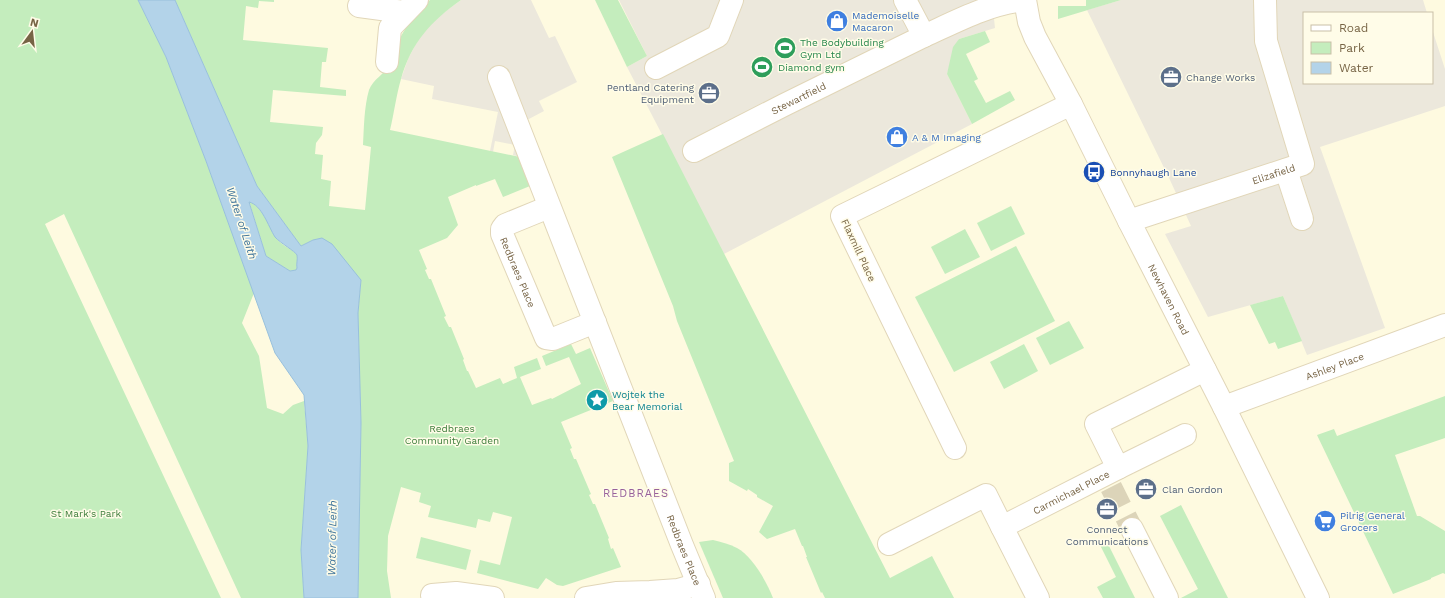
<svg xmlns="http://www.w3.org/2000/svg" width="1445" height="598" font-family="'Work Sans',sans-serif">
<rect width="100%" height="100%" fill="#fefae0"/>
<g fill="#ece8dc">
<polygon points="461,0 531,0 549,38 555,36 577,82 539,101 544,111 527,120 520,157 513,155 515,145 495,141 493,152 490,151 498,112 432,99 434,86 401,79 408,59 418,40 430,24 446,11"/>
<polygon points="619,0 992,0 995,28 959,39 947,74 972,124 724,254 627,67 647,56"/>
<polygon points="1121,0 1423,0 1427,13 1304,13 1304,83 1432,83 1432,29 1445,69 1445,106 1320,147 1385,328 1307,355 1283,296 1208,317 1165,234 1191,226 1170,180 1087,10"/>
</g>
<g fill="#c4edbd">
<polygon points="0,0 138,0 166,57 206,161 254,293 242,323 259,356 267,408 283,414 293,405 304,401 308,446 301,550 304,598 241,598 64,214 45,224 221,598 0,598"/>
<path d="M175,0h99v2l-15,-1 -1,7 -12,-2 -3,34 85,8 -2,14h-4l-2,25 26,3v6l-73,-6 -3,32 53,5 -1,8 -6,8 -1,11 8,1 -2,24 10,2 -2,25 36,4 6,-63 -8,-2c1,-17 1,-38 6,-55 4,-11 16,-16 21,-26 4,-8 6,-17 10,-26 8,-15 18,-27 30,-38h31c-30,21 -50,43 -60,79 -5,17 -7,35 -11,51l130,27 10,29 -27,11 -8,-18 -19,7v-1l-28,12 10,28 -11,13 -28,12 8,19 -2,1 4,9h2l15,37 -2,1 5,10h2l13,32 -1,1 4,11h1l8,17 24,-10 3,6 14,-6 -3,-11 23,-9 4,11 -21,8 12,28 19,-7 1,1 29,-15 -12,-27 -23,9 -4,-10 29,-12 5,10 14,-6 23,53 -52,21 11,26 -2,1 4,10h2l15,35 -2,1 4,9h2l14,34 -1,1 3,10 2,-1 8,19 -58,19 -6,-1 -11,-7 -8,11 -61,-16 3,-13 20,5 12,-48 -19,-5 -3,10 -12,-3 -2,9 -48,-11 3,-11 -12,-4 2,-9 -20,-6 -13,49 -1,35 4,27h-33l3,-175 -3,-110 3,-33 -48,-40 -12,6 -44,-60z"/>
<polygon points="595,0 618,0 647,56 627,67"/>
<polygon points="1086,0 1121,0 1058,19 1058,6 1086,6"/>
<polygon points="985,31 990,42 966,54 978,79 974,81 986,103 1010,91 1015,100 972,124 947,74 953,47 959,39"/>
<polygon points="663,134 890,578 932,556 954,598 825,598 822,592 821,593 806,557 807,557 803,546 802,546 795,529 767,539 759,532 773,506 757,497 757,495 748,489 747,491 729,481 729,463 734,461 677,321 673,306 612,157"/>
<path d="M249,201c15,7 19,26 28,38 4,6 17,11 20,16 1,4 -1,9 0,13l-1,2 -6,1 -24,-15z"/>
<polygon points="1011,206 1025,234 991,251 977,223"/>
<polygon points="965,229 980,257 945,274 931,247"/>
<polygon points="1016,246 1055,321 954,372 915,297"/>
<polygon points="1283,296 1302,341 1278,349 1275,342 1269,344 1250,305"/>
<polygon points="1069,321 1084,348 1050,365 1036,338"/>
<polygon points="1024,344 1038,371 1004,389 990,362"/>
<polygon points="1445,396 1445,438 1395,455 1417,516 1420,516 1445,531 1445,574 1443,573 1431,578 1431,579 1393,594 1317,435 1334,429 1337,436"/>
<polygon points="1181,505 1228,598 1181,598 1198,589 1160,516"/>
<polygon points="421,537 471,550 466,570 416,558"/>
<path d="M713,540c8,2 16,4 24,8 15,8 30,34 36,50h-50l-24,-56z"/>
<polygon points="1107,542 1135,598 1103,598 1097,587 1116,577 1100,545"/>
</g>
<path fill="#b3d3e9" stroke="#98c0dc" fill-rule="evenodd" d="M138,0h37l82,186 44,60 12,-6 9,-2 10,6 29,36 -3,33 3,110 -3,175h-54l-3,-48 7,-104 -4,-51 -29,-42 -69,-192 -40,-104zM249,202c13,3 19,24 26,35 5,6 20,14 22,18 1,4 -1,9 0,13l-1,2 -6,1 -24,-15z"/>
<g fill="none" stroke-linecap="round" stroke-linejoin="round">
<polyline stroke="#dcd4b9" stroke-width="22" stroke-dasharray="22 11" stroke-linecap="butt" points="1111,487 1132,529"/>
<g stroke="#e1d6b8" stroke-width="24">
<g id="minor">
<path id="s1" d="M1025,0l4,22 6,15 36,67 58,117 95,186 94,191"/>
<polyline points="359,6 404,12"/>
<path d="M924,36c33,-15 64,-32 101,-36"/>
<polyline points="387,62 390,28 417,0"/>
<polyline points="656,68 718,36 732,0"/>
<path id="s2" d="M499,77l183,468 22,53"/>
<path id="s3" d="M694,151l90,-46 140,-69 -19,-36"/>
<polyline points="1286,170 1302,219"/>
<path id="s4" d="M549,207l-44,18 -3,4v5l44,104 7,1 42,-17"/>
<path id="s5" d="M1129,221l174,-57 -37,-123 -1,-41"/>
<path id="s6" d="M1224,407l221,-82"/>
<polyline points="955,448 842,216 1071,104"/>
<polyline points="1118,468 1185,435"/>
<polyline points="1132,529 1167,598"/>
<polyline points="889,544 986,495 1002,527"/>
<polyline points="432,595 456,593 493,598"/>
<polyline points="586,598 616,593 650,592 678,590 699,584"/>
<path id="s7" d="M1038,598l-36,-71 116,-59 -22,-44 109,-54"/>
</g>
</g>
<use href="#minor" stroke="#fff" stroke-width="22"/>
</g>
<defs>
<g id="shop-disc" transform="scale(1.15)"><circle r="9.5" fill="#3f7fe0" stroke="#fffce8"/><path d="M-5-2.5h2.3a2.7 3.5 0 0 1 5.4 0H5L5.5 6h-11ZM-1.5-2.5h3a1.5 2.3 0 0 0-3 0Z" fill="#fff"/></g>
<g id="stadium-disc" transform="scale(1.15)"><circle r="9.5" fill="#2e9e5b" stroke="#fffce8"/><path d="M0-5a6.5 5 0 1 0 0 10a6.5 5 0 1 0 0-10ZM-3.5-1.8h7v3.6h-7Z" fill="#fff"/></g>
<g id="office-disc" transform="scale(1.15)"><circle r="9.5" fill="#5c6f8a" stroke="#fffce8"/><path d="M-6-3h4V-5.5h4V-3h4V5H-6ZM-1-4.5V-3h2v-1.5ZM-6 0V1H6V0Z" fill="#fff"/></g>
<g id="bus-disc" transform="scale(1.15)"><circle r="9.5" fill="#1a4fb4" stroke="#fffce8"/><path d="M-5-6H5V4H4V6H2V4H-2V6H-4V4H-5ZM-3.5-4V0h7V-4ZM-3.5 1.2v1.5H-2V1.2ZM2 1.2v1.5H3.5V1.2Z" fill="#fff"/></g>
<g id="sight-disc" transform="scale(1.15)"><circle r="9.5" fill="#0f9aa8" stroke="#fffce8"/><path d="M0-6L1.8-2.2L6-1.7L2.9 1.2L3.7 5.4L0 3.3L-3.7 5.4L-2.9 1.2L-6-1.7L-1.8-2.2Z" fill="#fff"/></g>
<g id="supermarket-disc" transform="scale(1.15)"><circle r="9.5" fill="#3f7fe0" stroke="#fffce8"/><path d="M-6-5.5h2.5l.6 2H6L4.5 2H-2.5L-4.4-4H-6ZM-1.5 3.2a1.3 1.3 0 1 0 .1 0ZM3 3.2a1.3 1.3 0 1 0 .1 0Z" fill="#fff"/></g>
</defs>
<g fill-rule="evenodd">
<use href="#shop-disc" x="837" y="21"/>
<use href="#stadium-disc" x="785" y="48"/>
<use href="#stadium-disc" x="762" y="67"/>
<use href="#office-disc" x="1171" y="77"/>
<use href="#office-disc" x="709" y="93"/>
<use href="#shop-disc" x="897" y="137"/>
<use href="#bus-disc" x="1094" y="172"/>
<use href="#sight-disc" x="597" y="400"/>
<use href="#office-disc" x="1146" y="489"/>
<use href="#office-disc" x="1107" y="509"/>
<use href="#supermarket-disc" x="1325" y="521"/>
</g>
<g text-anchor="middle" stroke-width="3" stroke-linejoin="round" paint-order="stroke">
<g font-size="10" fill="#366cbe" stroke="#fffce8" text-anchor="start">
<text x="852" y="19">Mademoiselle<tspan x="852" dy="12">Macaron</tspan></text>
<text x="912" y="141">A &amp; M Imaging</text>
<text x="1340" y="519">Pilrig General<tspan x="1340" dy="12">Grocers</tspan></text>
</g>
<g font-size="10" fill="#27864d" stroke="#fffce8" text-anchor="start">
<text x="800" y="46">The Bodybuilding<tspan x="800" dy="12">Gym Ltd</tspan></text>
<text x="778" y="71">Diamond gym</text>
</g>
<g font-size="10" fill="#4e5e75" stroke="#fffce8" text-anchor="start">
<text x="1186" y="81">Change Works</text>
<text x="694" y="91" text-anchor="end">Pentland Catering<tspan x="694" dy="12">Equipment</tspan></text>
<text x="1162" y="493">Clan Gordon</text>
<text x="1107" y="533" text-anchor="middle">Connect<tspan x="1107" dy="12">Communications</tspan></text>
</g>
<g font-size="10" fill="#776445" stroke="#fffce8">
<text dy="4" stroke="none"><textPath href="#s3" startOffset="117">Stewartfield</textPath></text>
<text dy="4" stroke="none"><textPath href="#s5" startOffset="152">Elizafield</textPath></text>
<text transform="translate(859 250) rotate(65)" y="4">Flaxmill Place</text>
<text dy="4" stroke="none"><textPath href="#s4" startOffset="99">Redbraes Place</textPath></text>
<text dy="4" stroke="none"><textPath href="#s1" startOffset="333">Newhaven Road</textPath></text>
<text dy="4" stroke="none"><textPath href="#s6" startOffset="118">Ashley Place</textPath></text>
<text dy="4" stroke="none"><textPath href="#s7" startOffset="157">Carmichael Place</textPath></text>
<text dy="4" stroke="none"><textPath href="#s2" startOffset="508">Redbraes Place</textPath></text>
</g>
<g font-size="10" fill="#164399" stroke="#fffce8" text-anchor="start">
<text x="1110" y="176">Bonnyhaugh Lane</text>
</g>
<g font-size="10" fill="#0d838f" stroke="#fffce8" text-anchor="start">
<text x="612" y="398">Wojtek the<tspan x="612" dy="12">Bear Memorial</tspan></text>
</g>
<g font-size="10" fill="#3e7e3c" stroke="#fffce8">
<text x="452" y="432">Redbraes<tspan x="452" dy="12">Community Garden</tspan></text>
<text x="86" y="517">St Mark's Park</text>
</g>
<g font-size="11" font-style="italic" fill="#41769c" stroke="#fffce8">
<text transform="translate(242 223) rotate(72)" y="4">Water of Leith</text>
<text transform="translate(332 538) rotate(-89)" y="4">Water of Leith</text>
</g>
<g font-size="11" letter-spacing="1" fill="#97609b" stroke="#fffce8">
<text x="636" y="497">REDBRAES</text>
</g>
</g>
<rect x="1303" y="12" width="130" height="72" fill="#fffce8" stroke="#c9bfa7"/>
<rect x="1311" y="25" width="20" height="6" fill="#ffffff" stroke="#c9bfa7"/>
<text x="1339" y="32" font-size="12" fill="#776445">Road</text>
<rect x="1311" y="42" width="20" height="12" fill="#c4edbd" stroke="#c9bfa7"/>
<text x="1339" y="52" font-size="12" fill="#776445">Park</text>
<rect x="1311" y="62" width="20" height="12" fill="#b3d3e9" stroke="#c9bfa7"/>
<text x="1339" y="72" font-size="12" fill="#776445">Water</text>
<g transform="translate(32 32) rotate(15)" stroke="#fffce8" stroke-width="3" paint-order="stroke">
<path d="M0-3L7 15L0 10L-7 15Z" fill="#776445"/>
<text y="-6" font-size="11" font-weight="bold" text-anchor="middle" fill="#776445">N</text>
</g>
</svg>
